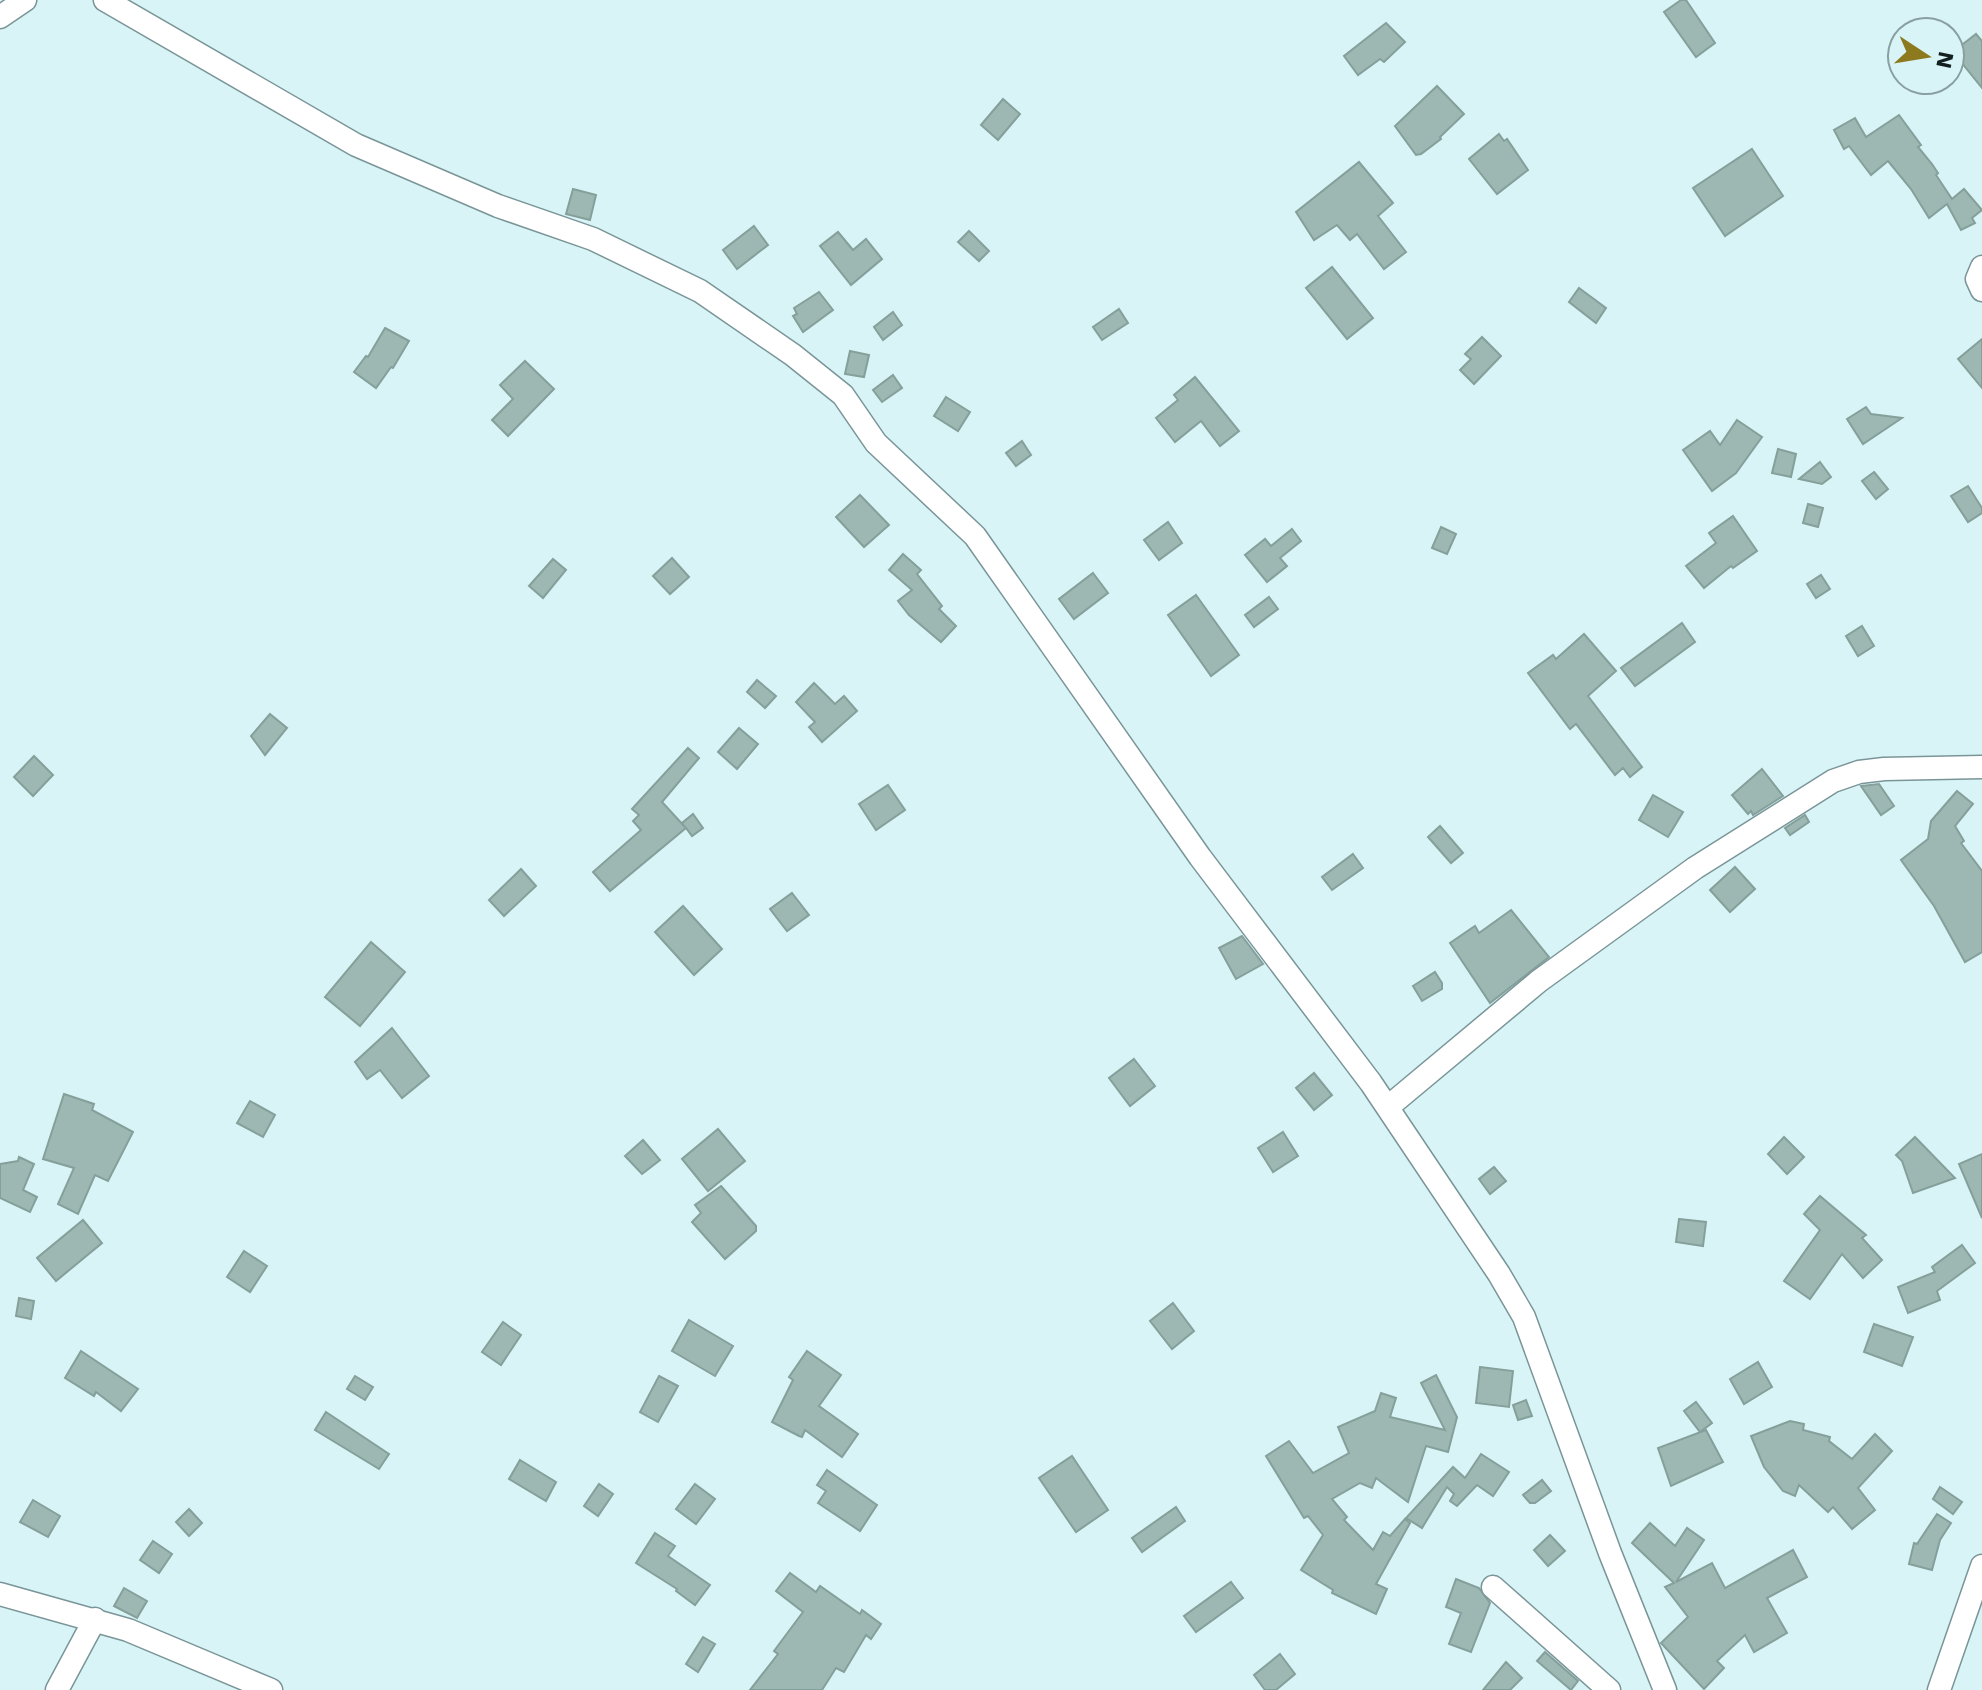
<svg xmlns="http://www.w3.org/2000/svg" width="1982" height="1690" font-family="'Work Sans',sans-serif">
<rect width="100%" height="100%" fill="#d8f4f7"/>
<g fill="#9db8b3" stroke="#859f9a" stroke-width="2">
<polygon points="1681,0 1686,0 1715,43 1696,57 1664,12"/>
<polygon points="1386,23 1405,42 1384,62 1380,59 1358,75 1344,56"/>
<polygon points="1976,34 1982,41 1982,88 1953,52"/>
<polygon points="1437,86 1464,114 1440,137 1441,139 1421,154 1416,155 1395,126"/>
<polygon points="1003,99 1020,114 998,140 981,125"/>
<polygon points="1899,115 1921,145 1918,147 1932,164 1938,173 1936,175 1952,199 1964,189 1982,210 1972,218 1975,223 1961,230 1947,204 1929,218 1911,189 1888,161 1871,175 1849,146 1844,149 1834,130 1855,118 1866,137"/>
<polygon points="1499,134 1504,141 1507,139 1528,170 1497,194 1469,159"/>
<polygon points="1752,149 1783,196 1725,236 1693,188"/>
<polygon points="1359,162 1393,203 1378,216 1406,252 1384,269 1357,234 1350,240 1337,225 1314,240 1296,212"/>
<polygon points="573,189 596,195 590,220 566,214"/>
<polygon points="754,226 768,245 737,269 723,250"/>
<polygon points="969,231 989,251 979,261 958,242"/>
<polygon points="838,232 853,250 866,239 882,259 851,285 820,246"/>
<polygon points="1332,267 1373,318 1347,339 1306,288"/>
<polygon points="1579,288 1606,308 1596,323 1569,302"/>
<polygon points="819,292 833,310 803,332 793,316 797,314 794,308"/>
<polygon points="1119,309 1128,323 1102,340 1093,327"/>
<polygon points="893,312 902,325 883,340 874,327"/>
<polygon points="385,328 409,341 393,368 391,367 376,388 354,372 366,356 368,357"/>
<polygon points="1482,337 1501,356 1474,384 1460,370 1471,359 1465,354"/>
<polygon points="1982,339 1982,388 1958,359"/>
<polygon points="850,351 869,355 864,377 845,374"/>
<polygon points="525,361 554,389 508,436 492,420 513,399 500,385"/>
<polygon points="893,375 902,388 882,402 873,390"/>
<polygon points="1195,377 1239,431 1220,446 1201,421 1175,442 1156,418 1178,400 1174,395"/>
<polygon points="946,397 970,412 958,431 934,416"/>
<polygon points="1866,407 1871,414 1902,418 1863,444 1847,419"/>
<polygon points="1737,420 1762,437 1736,473 1712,491 1683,450 1710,431 1720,445"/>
<polygon points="1022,441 1031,455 1016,466 1006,453"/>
<polygon points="1778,449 1796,454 1791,477 1772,473"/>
<polygon points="1820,462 1831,477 1822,484 1799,479"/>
<polygon points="1874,472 1888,489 1876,499 1862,481"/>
<polygon points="1968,486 1982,508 1982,513 1968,522 1951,496"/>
<polygon points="860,495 889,525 864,547 836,517"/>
<polygon points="1808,504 1823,508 1818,527 1803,523"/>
<polygon points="1733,516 1757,551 1733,568 1731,566 1704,588 1686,566 1716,543 1709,533"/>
<polygon points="1168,522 1182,543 1159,560 1144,540"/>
<polygon points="1441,527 1456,534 1447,554 1432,548"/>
<polygon points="1292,529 1301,541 1280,558 1287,566 1267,582 1245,555 1265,539 1271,546"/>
<polygon points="903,554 921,570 917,574 942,606 939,609 956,626 941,642 909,615 898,601 912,590 889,570"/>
<polygon points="672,558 689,577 670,594 653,576"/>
<polygon points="553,559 566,570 543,598 529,586"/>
<polygon points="1093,573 1108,593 1074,619 1059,599"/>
<polygon points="1821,575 1830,589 1816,598 1807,584"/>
<polygon points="1196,595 1239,655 1211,676 1168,615"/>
<polygon points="1269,597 1278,609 1254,627 1245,615"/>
<polygon points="1682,623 1695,642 1635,686 1621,668"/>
<polygon points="1862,626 1874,646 1858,656 1846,636"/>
<polygon points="1584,634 1616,671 1588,696 1642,767 1630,777 1623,768 1615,775 1576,724 1570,729 1528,673 1553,655 1556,659"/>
<polygon points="757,680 776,696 765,708 747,692"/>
<polygon points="814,683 835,704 844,696 857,711 822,742 809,727 815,722 796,702"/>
<polygon points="270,714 287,728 265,755 251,736"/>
<polygon points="739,728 758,744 737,769 718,752"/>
<polygon points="688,748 699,758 662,802 685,827 682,823 693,814 703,828 692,836 686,828 610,891 593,872 641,830 633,821 639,815 632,809"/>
<polygon points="34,756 53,775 33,796 14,777"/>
<polygon points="1762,769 1783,796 1753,815 1751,811 1748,814 1732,795"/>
<polygon points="1879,784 1894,806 1881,815 1861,786"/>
<polygon points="888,785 905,810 876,830 859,804"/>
<polygon points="1957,791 1973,804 1955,826 1964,841 1961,843 1982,871 1982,952 1965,962 1934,906 1901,860 1928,839 1931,821"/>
<polygon points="1653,795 1683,812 1668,837 1639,820"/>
<polygon points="1805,815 1809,822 1790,835 1785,828"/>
<polygon points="1440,826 1463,853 1451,863 1428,837"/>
<polygon points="1353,854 1363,868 1332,890 1322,877"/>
<polygon points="1735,867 1755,889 1730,912 1710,890"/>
<polygon points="521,869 536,886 504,916 489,900"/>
<polygon points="792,893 809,915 787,931 770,909"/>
<polygon points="683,906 722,949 694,975 655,932"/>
<polygon points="1511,910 1549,957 1490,1003 1450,943 1475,926 1479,933"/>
<polygon points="1242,936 1263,964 1236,979 1219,948"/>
<polygon points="371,942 405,972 360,1026 325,997"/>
<polygon points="1435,972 1442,983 1442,989 1422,1001 1413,986"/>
<polygon points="392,1028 429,1076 402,1098 380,1070 367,1079 355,1062"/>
<polygon points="1134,1059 1155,1086 1130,1106 1109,1078"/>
<polygon points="1314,1073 1332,1095 1314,1110 1296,1088"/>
<polygon points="64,1094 94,1104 92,1110 133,1132 108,1181 95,1175 78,1214 58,1204 74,1168 43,1159"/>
<polygon points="250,1101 275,1115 263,1137 237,1123"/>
<polygon points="718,1129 745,1161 708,1191 682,1159"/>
<polygon points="1283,1132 1298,1156 1273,1172 1258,1148"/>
<polygon points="1784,1137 1804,1157 1787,1174 1768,1154"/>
<polygon points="1915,1137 1955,1178 1913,1193 1902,1161 1896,1155"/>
<polygon points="643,1140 660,1160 642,1174 625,1156"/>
<polygon points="1982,1154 1982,1218 1959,1164"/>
<polygon points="19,1157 34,1164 23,1190 37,1197 30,1212 0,1198 0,1164 18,1161"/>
<polygon points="1494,1167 1506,1181 1490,1194 1479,1179"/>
<polygon points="721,1186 756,1226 756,1231 725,1259 692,1222 701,1213 695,1205"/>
<polygon points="1820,1196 1866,1235 1862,1238 1882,1260 1863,1278 1842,1254 1810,1299 1784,1281 1820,1230 1804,1214"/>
<polygon points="1679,1219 1706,1222 1703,1246 1676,1242"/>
<polygon points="83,1220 102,1243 56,1281 37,1258"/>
<polygon points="1962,1245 1975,1263 1937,1291 1940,1300 1908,1313 1898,1287 1935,1272 1932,1267"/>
<polygon points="244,1251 267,1266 250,1292 227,1277"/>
<polygon points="19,1298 34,1301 31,1319 16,1316"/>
<polygon points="1173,1303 1194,1331 1172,1349 1150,1321"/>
<polygon points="689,1320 733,1346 715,1376 672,1351"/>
<polygon points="503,1322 521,1335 501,1365 482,1352"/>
<polygon points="1874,1324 1913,1337 1902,1366 1864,1352"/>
<polygon points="81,1351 138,1389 121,1411 96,1392 94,1396 65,1378"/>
<polygon points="807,1351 841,1375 819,1406 858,1434 842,1457 805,1430 802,1437 799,1436 772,1422 793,1380 789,1377"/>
<polygon points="1758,1362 1772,1387 1744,1404 1730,1379"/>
<polygon points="1480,1367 1513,1371 1509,1407 1476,1403"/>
<polygon points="1436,1375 1457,1417 1448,1452 1426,1446 1408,1502 1376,1478 1372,1488 1360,1483 1332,1499 1347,1517 1344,1520 1373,1550 1383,1532 1390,1536 1405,1519 1410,1523 1376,1584 1387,1589 1376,1614 1332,1593 1333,1590 1301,1570 1323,1535 1308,1516 1304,1518 1266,1456 1289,1441 1313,1473 1349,1453 1338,1427 1375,1411 1381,1393 1396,1398 1390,1417 1445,1430 1421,1383"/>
<polygon points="355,1376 373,1387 365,1400 347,1389"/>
<polygon points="659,1376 678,1386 658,1422 640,1412"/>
<polygon points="1526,1400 1532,1416 1518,1420 1513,1405"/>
<polygon points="1696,1402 1712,1423 1700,1432 1684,1411"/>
<polygon points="326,1412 389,1454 379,1469 315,1430"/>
<polygon points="1790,1421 1804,1424 1803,1430 1830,1437 1829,1441 1852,1459 1875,1434 1892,1451 1858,1488 1875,1510 1852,1529 1833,1507 1828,1512 1799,1485 1795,1496 1783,1491 1764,1467 1751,1436"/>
<polygon points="1706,1430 1723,1462 1671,1486 1658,1448"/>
<polygon points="1481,1454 1509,1472 1493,1496 1477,1485 1457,1506 1450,1501 1454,1494 1447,1487 1422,1528 1406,1518 1453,1467 1465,1478"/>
<polygon points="1072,1456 1108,1510 1076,1532 1039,1478"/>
<polygon points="520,1460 556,1482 546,1501 509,1479"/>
<polygon points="827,1470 877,1505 860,1531 818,1503 826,1491 817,1485"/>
<polygon points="1542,1480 1551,1491 1535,1503 1530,1503 1523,1495"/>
<polygon points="599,1484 613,1494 598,1516 584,1506"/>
<polygon points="695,1484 715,1499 696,1524 676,1509"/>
<polygon points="1940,1487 1962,1502 1953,1514 1933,1499"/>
<polygon points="33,1500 60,1516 48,1537 20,1522"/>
<polygon points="1176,1507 1185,1521 1142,1552 1132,1538"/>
<polygon points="189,1509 202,1523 189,1536 176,1522"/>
<polygon points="1937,1514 1951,1523 1940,1540 1932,1570 1909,1564 1914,1543 1917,1544"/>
<polygon points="1650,1523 1675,1546 1687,1528 1704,1540 1676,1582 1712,1563 1725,1588 1793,1550 1807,1577 1767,1598 1787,1633 1754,1652 1745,1635 1717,1661 1724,1668 1704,1689 1661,1643 1688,1617 1665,1587 1674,1583 1632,1543"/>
<polygon points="655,1533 675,1546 668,1556 710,1585 695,1605 676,1591 677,1589 636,1563"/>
<polygon points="1550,1535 1565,1551 1548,1566 1534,1550"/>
<polygon points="153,1541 172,1554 159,1573 140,1560"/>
<polygon points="790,1573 816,1592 820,1586 860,1614 862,1610 881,1624 871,1639 866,1635 844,1672 836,1668 822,1690 750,1690 778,1654 774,1651 803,1612 776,1591"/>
<polygon points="1456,1579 1479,1588 1490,1603 1471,1652 1449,1644 1461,1613 1446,1607"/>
<polygon points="1231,1582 1243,1598 1196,1632 1184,1616"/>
<polygon points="124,1588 147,1601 137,1618 114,1606"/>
<polygon points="703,1637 715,1644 698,1672 686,1664"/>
<polygon points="1545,1652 1578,1681 1571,1690 1537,1661"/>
<polygon points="1280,1654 1295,1674 1276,1690 1265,1690 1254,1675"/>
<polygon points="1506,1662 1522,1678 1510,1690 1483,1690"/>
</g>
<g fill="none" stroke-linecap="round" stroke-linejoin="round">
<g stroke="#7a9598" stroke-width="25">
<g id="minor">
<polyline points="105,0 356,145 498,206 593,239 700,291 793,355 843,395 876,443 975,536 1200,857 1371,1083 1499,1274 1524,1317 1610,1553 1665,1690"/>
<polyline points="0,17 25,0"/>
<polyline points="1982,267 1977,279 1982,290"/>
<polyline points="1388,1107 1539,981 1695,868 1833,781 1859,772 1884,769 1982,767"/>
<polyline points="1493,1587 1609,1690"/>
<polyline points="0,1594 128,1630 271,1690"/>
<polyline points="57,1690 95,1619"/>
<polyline points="1939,1690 1982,1566"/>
</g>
</g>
<use href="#minor" stroke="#fff" stroke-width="22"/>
</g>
<g transform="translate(1926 56) rotate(102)"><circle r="38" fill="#d8f4f7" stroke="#8a9fa1" stroke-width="2"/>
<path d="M0-6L14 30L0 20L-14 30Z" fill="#8d7a1f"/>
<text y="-12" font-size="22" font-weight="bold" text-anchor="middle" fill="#141f20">N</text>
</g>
</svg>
